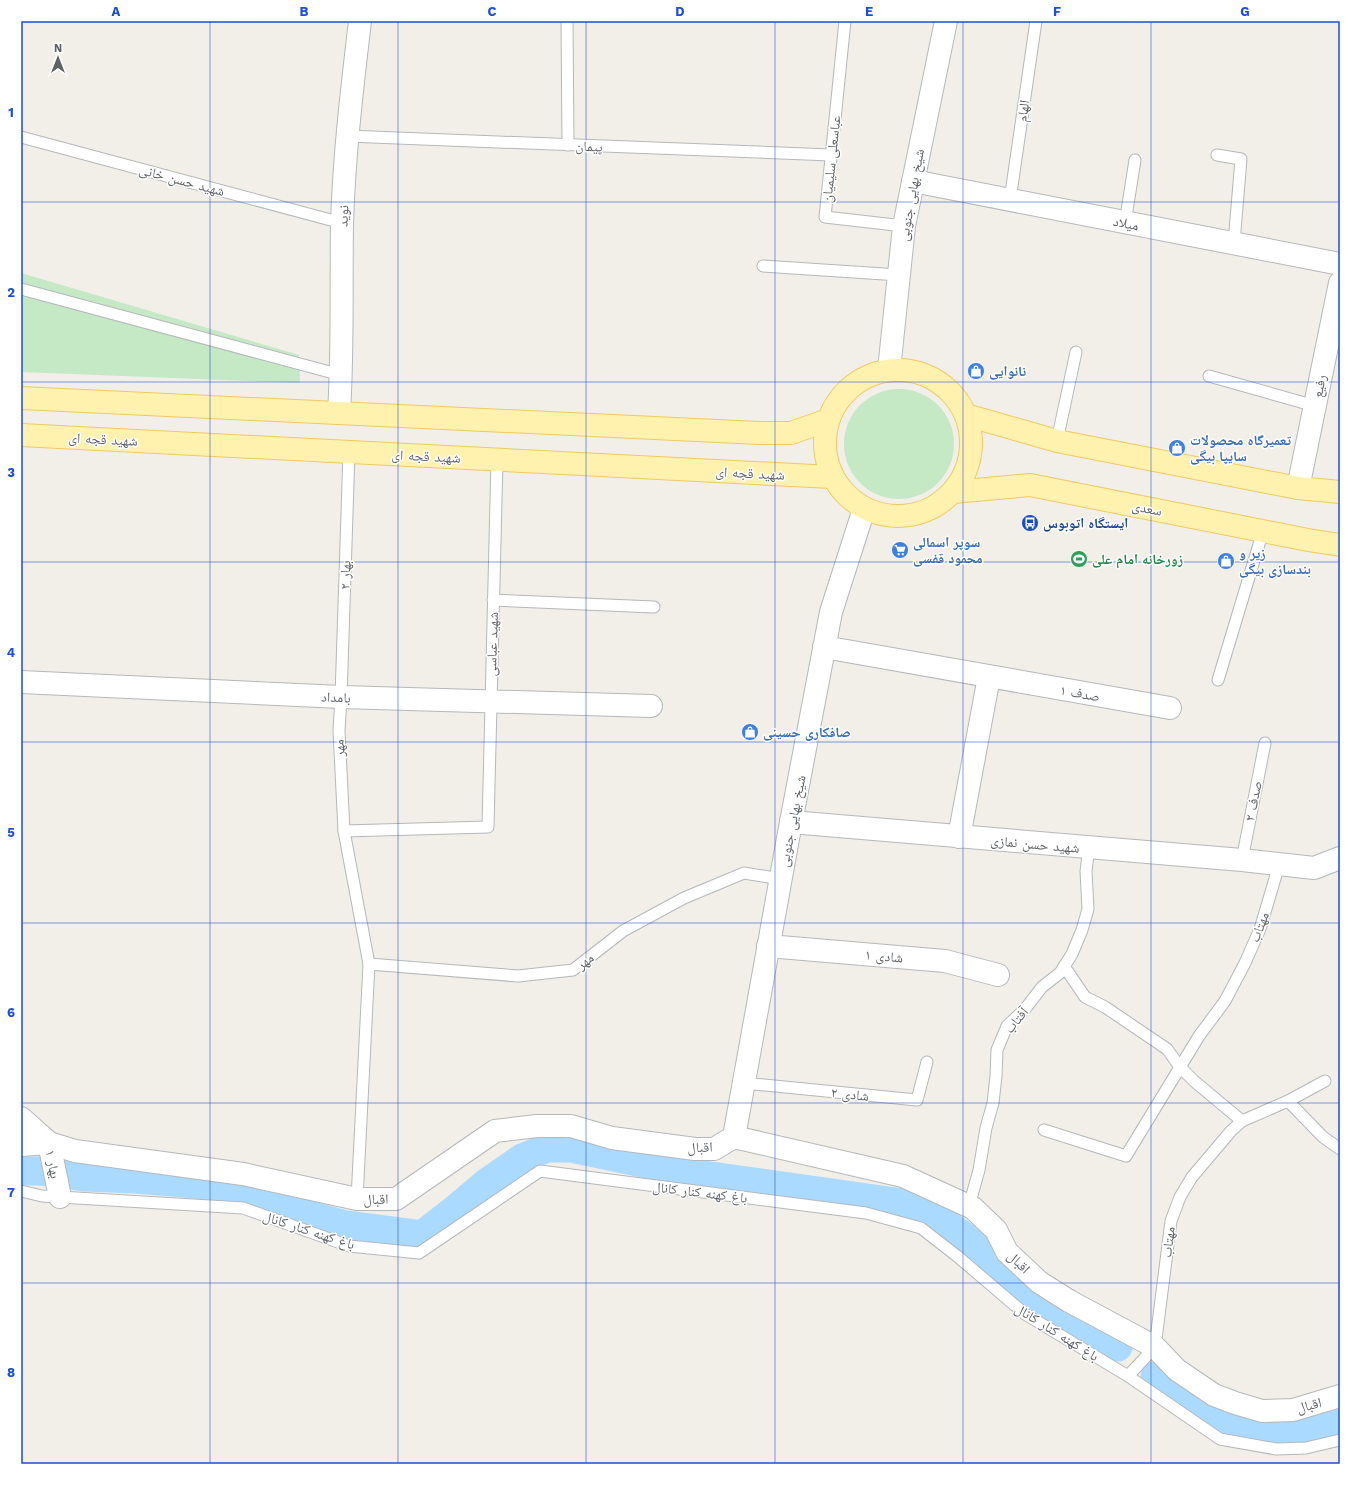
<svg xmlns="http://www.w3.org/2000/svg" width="1361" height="1485" font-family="'Work Sans','Noto Naskh Arabic',sans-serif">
<rect width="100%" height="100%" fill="#f1efe8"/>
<g fill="#c5e8c5">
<polygon points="21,273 299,355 300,383 21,372"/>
<circle cx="899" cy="444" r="55"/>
</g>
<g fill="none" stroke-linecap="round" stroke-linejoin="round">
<g stroke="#aadaff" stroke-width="29">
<polyline points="21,1171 39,1171 84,1177 135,1179 196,1184 267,1201 312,1216 346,1225 422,1235 454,1210 486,1183 522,1158 547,1148 571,1148 690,1173 896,1202 935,1216 961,1234 984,1253 1016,1290 1118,1347"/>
<polyline points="1155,1376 1181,1397 1226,1423 1256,1431 1288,1436 1340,1424"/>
</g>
<g stroke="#b5b8bc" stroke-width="13">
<g id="lane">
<polyline points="567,21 568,145"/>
<polyline points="845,21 825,217 904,226"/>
<polyline points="347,136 831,155"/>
<polyline points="21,137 342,223"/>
<polyline points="1217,155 1241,159 1234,243"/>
<polyline points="1010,200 1036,21"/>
<polyline points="1125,223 1135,160"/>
<polyline points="763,266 899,275"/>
<polyline points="21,289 341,375"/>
<polyline points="1209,376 1315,406"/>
<polyline points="1057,441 1076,352"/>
<polyline points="349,452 341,697 339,731 344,831 369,964 357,1199"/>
<polyline points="493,600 654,607"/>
<polyline points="1218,680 1263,531"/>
<polyline points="344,831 488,827 497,460"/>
<polyline points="1242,860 1265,743"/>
<polyline points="369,964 518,976 573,970 623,931 684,898 744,873 781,879"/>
<polyline points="1064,966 1085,997 1105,1007 1167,1049 1180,1067 1194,1081 1242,1121 1288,1101 1323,1137 1340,1149"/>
<polyline points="744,1083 917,1100 927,1062"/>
<polyline points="1288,1101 1325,1081"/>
<polyline points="1044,1130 1126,1156 1199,1036 1225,1001 1245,963 1260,929 1279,865"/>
<polyline points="21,1191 42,1196 60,1197 243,1208 349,1246 419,1253 540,1171 866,1213 921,1228 957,1256 1025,1314 1128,1376 1220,1439 1276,1449 1306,1448 1340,1440"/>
<polyline points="969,1206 979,1170 986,1128 993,1103 996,1076 997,1050 1007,1026 1025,1009 1042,987 1060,973 1072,954 1082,930 1088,909 1086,871 1089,848"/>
<polyline points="1128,1376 1155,1347 1171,1221 1180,1197 1192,1177 1231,1131 1242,1121"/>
</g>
</g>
<g stroke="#b5b8bc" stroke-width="24">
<g id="street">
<polyline points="913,181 1340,264"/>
<path d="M339,412c4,-62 2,-125 3,-188 2,-68 10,-135 18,-203"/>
<polyline points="1298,488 1340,283"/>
<polyline points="824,647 1170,708"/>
<polyline points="21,682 341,697 651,706"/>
<polyline points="791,822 1242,860 1314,868 1340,858"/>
<polyline points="959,837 989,677"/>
<polyline points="768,946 945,961 998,975"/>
<polyline points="21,1118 49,1143 60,1197"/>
<polyline points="734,1137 791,822 831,612 864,509"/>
<polyline points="21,1145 49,1143 75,1151 243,1174 357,1199 396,1199 495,1131 537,1126 571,1126 612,1138 695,1149 714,1149 734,1137 903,1176 973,1208 996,1230 1007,1252 1039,1282 1069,1301 1155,1347 1177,1370 1214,1395 1235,1403 1262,1411 1293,1410 1340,1396"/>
</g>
</g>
<g stroke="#b6babf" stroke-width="24">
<polyline id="secondary" points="889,370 904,226 946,21"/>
</g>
<g stroke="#f2c960" stroke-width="24">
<g id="primary">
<circle cx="898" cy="443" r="73"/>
<polyline points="21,398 759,433 791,433 828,420"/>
<polyline points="966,415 1057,441 1298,488 1340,492"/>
<polyline points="21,435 832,477"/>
<polyline points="953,492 1030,485 1308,540 1340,545"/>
</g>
</g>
<use href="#lane" stroke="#fff" stroke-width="11"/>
<use href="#street" stroke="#fff" stroke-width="22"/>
<use href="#secondary" stroke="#fff" stroke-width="22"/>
<use href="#primary" stroke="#fff2af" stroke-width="22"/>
</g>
<path fill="none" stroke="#1d4ed8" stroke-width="1" stroke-opacity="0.55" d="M210,21v1443M398,21v1443M586,21v1443M775,21v1443M963,21v1443M1151,21v1443M21,202h1319M21,382h1319M21,562h1319M21,742h1319M21,923h1319M21,1103h1319M21,1283h1319"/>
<defs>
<g id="shop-disc" transform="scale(0.9)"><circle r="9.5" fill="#3f7fe0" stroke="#fff"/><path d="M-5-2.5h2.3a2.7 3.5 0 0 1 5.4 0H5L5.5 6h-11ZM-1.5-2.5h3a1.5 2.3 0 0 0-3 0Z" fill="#fff"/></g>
<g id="bus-disc" transform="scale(0.9)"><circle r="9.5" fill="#1a4fb4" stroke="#fff"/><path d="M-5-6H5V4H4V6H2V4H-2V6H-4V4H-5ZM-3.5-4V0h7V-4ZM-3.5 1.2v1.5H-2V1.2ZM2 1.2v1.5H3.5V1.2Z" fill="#fff"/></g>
<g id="supermarket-disc" transform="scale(0.9)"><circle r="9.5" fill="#3f7fe0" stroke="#fff"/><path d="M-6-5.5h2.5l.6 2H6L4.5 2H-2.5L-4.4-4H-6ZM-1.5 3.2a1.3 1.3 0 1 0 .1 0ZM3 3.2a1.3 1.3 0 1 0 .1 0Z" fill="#fff"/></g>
<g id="stadium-disc" transform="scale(0.9)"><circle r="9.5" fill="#2e9e5b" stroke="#fff"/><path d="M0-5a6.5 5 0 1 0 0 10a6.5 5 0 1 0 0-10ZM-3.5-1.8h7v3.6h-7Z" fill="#fff"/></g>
</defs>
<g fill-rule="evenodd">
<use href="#shop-disc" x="976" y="371"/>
<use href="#shop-disc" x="1177" y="448"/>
<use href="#bus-disc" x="1030" y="523"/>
<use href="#supermarket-disc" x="900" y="550"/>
<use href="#stadium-disc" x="1079" y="559"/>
<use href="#shop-disc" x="1226" y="561"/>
<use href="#shop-disc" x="750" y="732"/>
</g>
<g text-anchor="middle" stroke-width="3" stroke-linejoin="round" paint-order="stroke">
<g font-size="14" fill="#5f6368" stroke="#fff">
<text transform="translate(1023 111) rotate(-82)" y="5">الهام</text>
<text transform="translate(589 146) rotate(2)" y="5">پیمان</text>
<text transform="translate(831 159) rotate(-84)" y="5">عباسعلی سلیمیان</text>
<text transform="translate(182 180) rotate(15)" y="5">شهید حسن خانی</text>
<text transform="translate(911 195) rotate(-80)" y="5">شیخ بهایی جنوبی</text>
<text transform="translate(343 216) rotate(-88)" y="5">نوید</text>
<text transform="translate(1126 223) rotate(11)" y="5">میلاد</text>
<text transform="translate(1319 386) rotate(-79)" y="5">رفیع</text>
<text transform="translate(103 439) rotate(3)" y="5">شهید قجه ای</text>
<text transform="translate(426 456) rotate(3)" y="5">شهید قجه ای</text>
<text transform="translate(750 473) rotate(3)" y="5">شهید قجه ای</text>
<text transform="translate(1147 508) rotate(11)" y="5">سعدی</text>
<text transform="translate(345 575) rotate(-88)" y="5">بهار ۲</text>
<text transform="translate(492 644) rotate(-88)" y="5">شهید عباسی</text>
<text transform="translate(1080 693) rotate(10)" y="5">صدف ۱</text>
<text transform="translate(336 697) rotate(2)" y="5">بامداد</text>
<text transform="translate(339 748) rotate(-93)" y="5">مهر</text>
<text transform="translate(1253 801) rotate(-79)" y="5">صدف ۲</text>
<text transform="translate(792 821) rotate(-79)" y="5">شیخ بهایی جنوبی</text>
<text transform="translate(1035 844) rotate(5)" y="5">شهید حسن نمازی</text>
<text transform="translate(1259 927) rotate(-69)" y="5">مهتاب</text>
<text transform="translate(884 956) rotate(5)" y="5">شادی ۱</text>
<text transform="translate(585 961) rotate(-37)" y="5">مهر</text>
<text transform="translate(1016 1020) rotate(-50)" y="5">آفتاب</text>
<text transform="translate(850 1094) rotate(6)" y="5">شادی ۲</text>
<text transform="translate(700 1147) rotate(-2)" y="5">اقبال</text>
<text transform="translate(53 1164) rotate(79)" y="5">بهار ۱</text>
<text transform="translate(700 1192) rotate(7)" y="5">باغ کهنه کنار کانال</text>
<text transform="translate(376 1199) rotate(-1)" y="5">اقبال</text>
<text transform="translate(309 1230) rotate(18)" y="5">باغ کهنه کنار کانال</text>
<text transform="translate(1168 1242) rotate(-83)" y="5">مهتاب</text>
<text transform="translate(1019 1262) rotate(45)" y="5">اقبال</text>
<text transform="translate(1057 1332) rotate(32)" y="5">باغ کهنه کنار کانال</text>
<text transform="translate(1309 1405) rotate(-14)" y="5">اقبال</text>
</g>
<g font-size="14" font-weight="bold" fill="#366cbe" stroke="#fff" text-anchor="start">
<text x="989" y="376">نانوایی</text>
<text x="1190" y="445">تعمیرگاه محصولات<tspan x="1190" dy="16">سایپا بیگی</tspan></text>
<text x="913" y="547">سوپر اسمالی<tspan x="913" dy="16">محمود قفسی</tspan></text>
<text x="1239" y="558">زیر و<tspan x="1239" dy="16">بندسازی بیگی</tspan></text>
<text x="763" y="737">صافکاری حسینی</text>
</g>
<g font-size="14" font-weight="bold" fill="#164399" stroke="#fff" text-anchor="start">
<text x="1043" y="528">ایستگاه اتوبوس</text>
</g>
<g font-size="14" font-weight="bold" fill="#27864d" stroke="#fff" text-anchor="start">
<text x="1092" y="564">زورخانه امام علی</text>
</g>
</g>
<rect width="1361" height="1485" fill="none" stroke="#ffffff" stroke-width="44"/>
<g transform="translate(58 58)" stroke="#ffffff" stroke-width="3" paint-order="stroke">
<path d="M0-3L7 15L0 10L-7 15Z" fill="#5f6368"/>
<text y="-6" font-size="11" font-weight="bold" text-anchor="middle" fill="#5f6368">N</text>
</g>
<rect x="22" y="22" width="1317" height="1441" fill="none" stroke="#1d4ed8" stroke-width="1.5"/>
<g font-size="13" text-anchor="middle" font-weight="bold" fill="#1d4ed8">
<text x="116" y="16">A</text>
<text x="304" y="16">B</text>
<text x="492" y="16">C</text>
<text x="680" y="16">D</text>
<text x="869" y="16">E</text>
<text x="1057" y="16">F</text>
<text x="1245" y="16">G</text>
<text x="11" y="117">1</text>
<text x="11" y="297">2</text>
<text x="11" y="477">3</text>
<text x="11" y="657">4</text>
<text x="11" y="837">5</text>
<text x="11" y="1017">6</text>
<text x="11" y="1197">7</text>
<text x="11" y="1377">8</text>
</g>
</svg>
